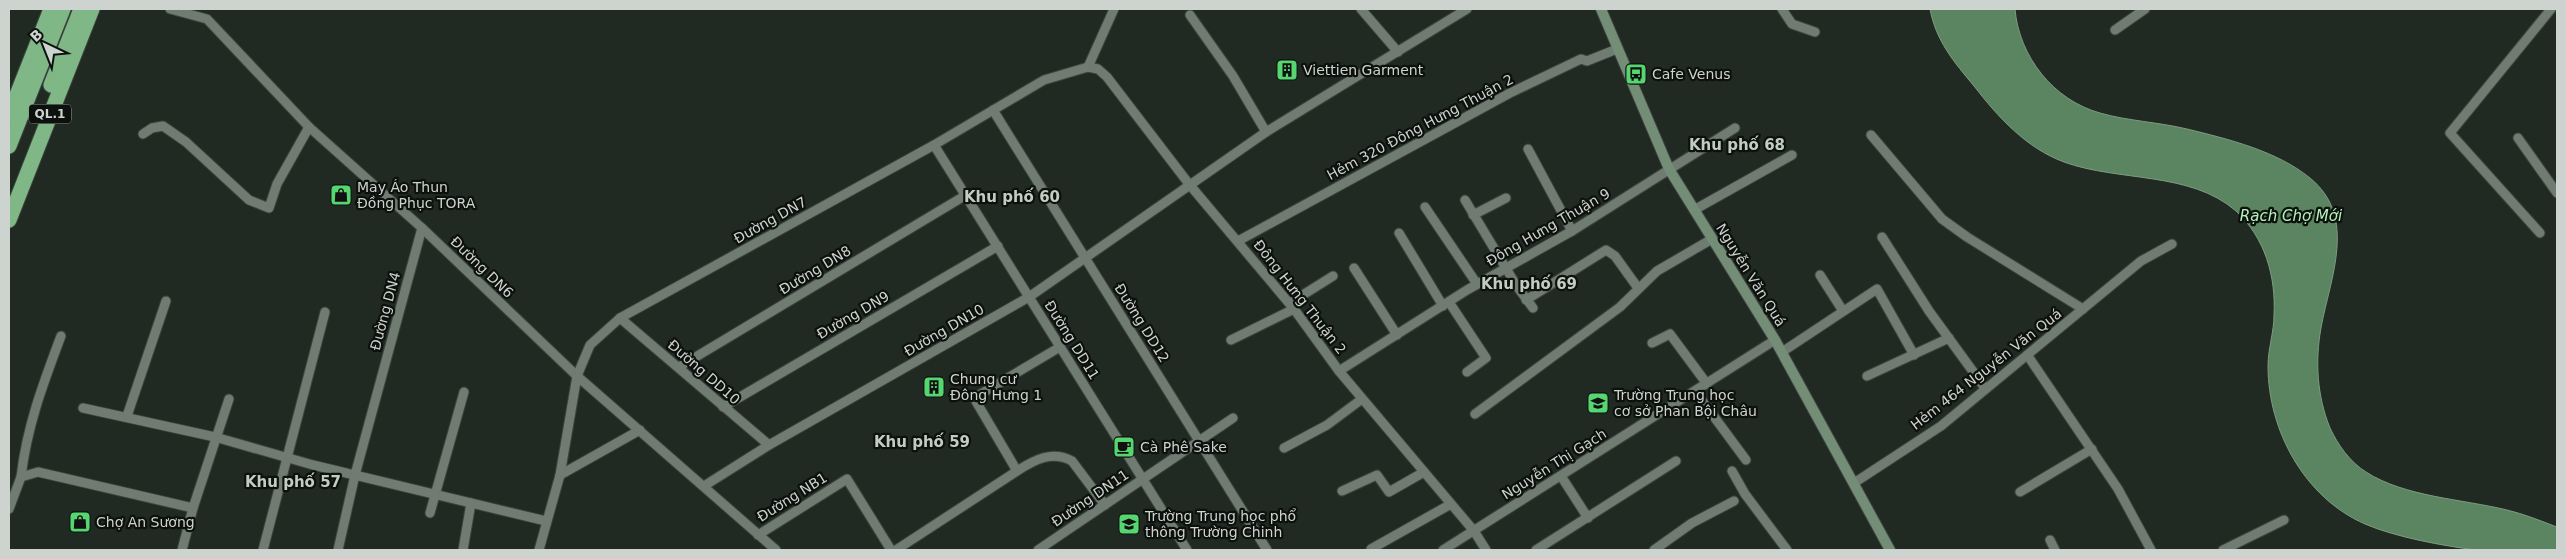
<svg xmlns="http://www.w3.org/2000/svg" width="2566" height="559" font-family="'DejaVu Sans',sans-serif">
<rect width="100%" height="100%" fill="#212a22"/>
<path fill="#5b8460" stroke="#7d9c81" d="M1930,9h85c4,47 38,91 85,104 28,8 58,9 87,16 41,10 90,22 123,49 48,39 20,100 11,150 -6,33 -4,68 9,100 8,17 20,34 36,44 39,25 96,27 141,38 17,4 34,11 50,17v23c-26,0 -55,3 -81,0 -32,-4 -81,-13 -111,-26 -60,-26 -97,-93 -97,-158 0,-17 6,-34 6,-51 2,-39 -9,-77 -38,-104 -46,-40 -117,-29 -172,-49 -38,-14 -66,-45 -90,-76 -20,-24 -38,-45 -44,-77z"/>
<g fill="none" stroke-linecap="round" stroke-linejoin="round">
<g stroke="#3d443e" stroke-width="11">
<g id="street">
<polyline points="170,9 207,19 309,127 422,228 577,376 776,550"/>
<polyline points="1361,9 1398,52"/>
<polyline points="1782,9 1792,24 1815,32"/>
<polyline points="1190,15 1233,76 1266,132"/>
<polyline points="2115,30 2145,9"/>
<polyline points="1088,67 1098,69 1107,77 1189,184 1294,309 1339,371 1474,531 1486,550"/>
<polyline points="1088,67 1114,9"/>
<polyline points="993,110 1267,550"/>
<polyline points="143,134 152,128 163,126 186,142 249,200 269,208 277,184 309,127"/>
<polyline points="1871,135 1942,219 1967,237 2083,309"/>
<polyline points="2518,138 2557,193"/>
<polyline points="934,145 1187,550"/>
<polyline points="1528,149 1572,231"/>
<polyline points="1465,200 1516,285 1533,308"/>
<polyline points="1425,207 1477,284"/>
<polyline points="1694,210 1792,155"/>
<polyline points="1473,215 1506,198"/>
<polyline points="1399,233 1443,306"/>
<polyline points="2540,233 2450,133 2551,9"/>
<polyline points="1882,237 1929,311 1985,388"/>
<polyline points="1238,241 1510,93 1581,59 1587,61 1617,49"/>
<polyline points="1354,268 1397,335"/>
<polyline points="1820,275 1843,311"/>
<polyline points="1526,300 1606,250 1615,256 1638,288"/>
<polyline points="1449,302 1486,358 1467,372"/>
<polyline points="1290,303 1333,276"/>
<polyline points="620,318 769,445"/>
<polyline points="1231,340 1294,309"/>
<polyline points="1652,343 1670,334 1707,384"/>
<polyline points="1782,352 1877,289 1914,355"/>
<polyline points="2028,356 2118,489 2151,550"/>
<polyline points="679,367 966,195"/>
<polyline points="1339,371 1467,290 1572,231 1735,128"/>
<polyline points="1867,376 1949,338"/>
<polyline points="1695,391 1746,460"/>
<polyline points="723,407 998,246"/>
<polyline points="83,408 215,437 313,465 546,521"/>
<polyline points="1475,414 1620,307 1657,271 1712,239"/>
<polyline points="127,416 166,301"/>
<polyline points="1284,448 1327,425 1362,399"/>
<path d="M1017,471c17,-11 35,-21 55,-10l33,44"/>
<polyline points="1732,471 1745,494 1787,550"/>
<polyline points="560,475 640,430"/>
<polyline points="1561,476 1588,518"/>
<path d="M21,477c6,-51 22,-93 40,-141"/>
<polyline points="1854,483 1941,426 2141,261 2172,244"/>
<polyline points="704,486 769,445 1029,297 1266,132 1467,9"/>
<polyline points="1342,491 1377,475 1389,492 1424,472"/>
<polyline points="2020,492 2092,449"/>
<polyline points="193,508 229,399"/>
<polyline points="9,509 21,477 38,472 193,508 182,550"/>
<polyline points="430,513 464,392"/>
<polyline points="758,535 847,479 891,550"/>
<polyline points="2050,540 2055,550"/>
<polyline points="1371,549 1451,504"/>
<polyline points="263,550 325,312"/>
<polyline points="338,550 355,475 422,228"/>
<polyline points="463,550 471,503"/>
<polyline points="539,550 560,475 577,376 590,345 620,318 934,145 1044,80 1088,67"/>
<polyline points="896,550 1017,471 974,398 1060,347"/>
<polyline points="1038,550 1233,418"/>
<polyline points="1443,550 1775,340"/>
<polyline points="1536,550 1676,461"/>
<polyline points="1654,550 1692,523 1734,501"/>
<polyline points="2223,550 2284,520"/>
</g>
</g>
<g stroke="#3d443e" stroke-width="12">
<polyline id="secondary" points="1601,9 1669,169 1775,340 1890,550"/>
</g>
<g stroke="#3d443e" stroke-width="17">
<g id="highway">
<polyline points="51,85 81,9"/>
<polyline points="9,115 51,9"/>
<polyline points="9,146 63,9"/>
<polyline points="9,220 92,9"/>
</g>
</g>
<use href="#street" stroke="#707b71" stroke-width="9"/>
<use href="#secondary" stroke="#748d77" stroke-width="10"/>
<use href="#highway" stroke="#7fb786" stroke-width="15"/>
</g>
<defs>
<g id="building-square" transform="scale(1.125)"><rect x="-9" y="-9" width="18" height="18" rx="4" fill="#56d671" stroke="#0d110d"/><path d="M-4-6H4V6H1V3H-1V6H-4ZM-2.5-4.3h1.7v1.8h-1.7ZM.8-4.3h1.7v1.8H.8ZM-2.5-1h1.7V.8h-1.7ZM.8-1h1.7V.8H.8Z" fill="#111"/></g>
<g id="bus-square" transform="scale(1.125)"><rect x="-9" y="-9" width="18" height="18" rx="4" fill="#56d671" stroke="#0d110d"/><path d="M-5-6H5V4H4V6H2V4H-2V6H-4V4H-5ZM-3.5-4V0h7V-4ZM-3.5 1.2v1.5H-2V1.2ZM2 1.2v1.5H3.5V1.2Z" fill="#111"/></g>
<g id="shop-square" transform="scale(1.125)"><rect x="-9" y="-9" width="18" height="18" rx="4" fill="#56d671" stroke="#0d110d"/><path d="M-5-2.5h2.3a2.7 3.5 0 0 1 5.4 0H5L5.5 6h-11ZM-1.5-2.5h3a1.5 2.3 0 0 0-3 0Z" fill="#111"/></g>
<g id="school-square" transform="scale(1.125)"><rect x="-9" y="-9" width="18" height="18" rx="4" fill="#56d671" stroke="#0d110d"/><path d="M0-5L7-2L0 1L-7-2ZM-4 1L0 2.5L4 1V4Q0 6-4 4Z" fill="#111"/></g>
<g id="cafe-square" transform="scale(1.125)"><rect x="-9" y="-9" width="18" height="18" rx="4" fill="#56d671" stroke="#0d110d"/><path d="M-5.5-4.5H6V0H3Q3 3.5 0 3.5H-2.5Q-5.5 3.5-5.5 0ZM3-3.2v2h1.7v-2ZM-6 4.5H4V6H-6Z" fill="#111"/></g>
</defs>
<g fill-rule="evenodd">
<use href="#building-square" x="1287" y="70"/>
<use href="#bus-square" x="1636" y="74"/>
<use href="#shop-square" x="341" y="195"/>
<use href="#building-square" x="934" y="387"/>
<use href="#school-square" x="1598" y="403"/>
<use href="#cafe-square" x="1124" y="447"/>
<use href="#shop-square" x="80" y="522"/>
<use href="#school-square" x="1129" y="524"/>
</g>
<g text-anchor="middle" stroke-width="4.5" stroke-linejoin="round" paint-order="stroke">
<rect fill="#0d110d" stroke="#939994" stroke-width="1" x="29" y="104.5" width="42" height="19" rx="4"/>
<g font-size="12" font-weight="bold" fill="#cdd3ce">
<text x="50" y="118">QL.1</text>
</g>
<g font-size="14" fill="#cdd3ce" stroke="#0d110d" text-anchor="start">
<text x="1303" y="75">Viettien Garment</text>
<text x="1652" y="79">Cafe Venus</text>
<text x="357" y="192">May Áo Thun<tspan x="357" dy="16">Đồng Phục TORA</tspan></text>
<text x="950" y="384">Chung cư<tspan x="950" dy="16">Đông Hưng 1</tspan></text>
<text x="1614" y="400">Trường Trung học<tspan x="1614" dy="16">cơ sở Phan Bội Châu</tspan></text>
<text x="1140" y="452">Cà Phê Sake</text>
<text x="1145" y="521">Trường Trung học phổ<tspan x="1145" dy="16">thông Trường Chinh</tspan></text>
<text x="96" y="527">Chợ An Sương</text>
</g>
<g font-size="14" fill="#cdd3ce" stroke="#0d110d">
<text transform="translate(1420 127) rotate(-28)" y="5">Hẻm 320 Đông Hưng Thuận 2</text>
<text transform="translate(770 220) rotate(-29)" y="5">Đường DN7</text>
<text transform="translate(1548 227) rotate(-30)" y="5">Đông Hưng Thuận 9</text>
<text transform="translate(482 267) rotate(44)" y="5">Đường DN6</text>
<text transform="translate(815 270) rotate(-31)" y="5">Đường DN8</text>
<text transform="translate(1751 275) rotate(58)" y="5">Nguyễn Văn Quá</text>
<text transform="translate(1300 297) rotate(52)" y="5">Đông Hưng Thuận 2</text>
<text transform="translate(385 311) rotate(-75)" y="5">Đường DN4</text>
<text transform="translate(853 315) rotate(-30)" y="5">Đường DN9</text>
<text transform="translate(1142 323) rotate(58)" y="5">Đường DD12</text>
<text transform="translate(944 330) rotate(-30)" y="5">Đường DN10</text>
<text transform="translate(1072 340) rotate(58)" y="5">Đường DD11</text>
<text transform="translate(1986 369) rotate(-38)" y="5">Hẻm 464 Nguyễn Văn Quá</text>
<text transform="translate(704 372) rotate(41)" y="5">Đường DD10</text>
<text transform="translate(1554 464) rotate(-32)" y="5">Nguyễn Thị Gạch</text>
<text transform="translate(792 497) rotate(-32)" y="5">Đường NB1</text>
<text transform="translate(1090 498) rotate(-34)" y="5">Đường DN11</text>
</g>
<g font-size="15" font-weight="bold" fill="#c1ccc2" stroke="#0d110d">
<text x="1737" y="150">Khu phố 68</text>
<text x="1012" y="202">Khu phố 60</text>
<text x="1529" y="289">Khu phố 69</text>
<text x="922" y="447">Khu phố 59</text>
<text x="293" y="487">Khu phố 57</text>
</g>
<g font-size="15" font-style="italic" fill="#b2f3ba" stroke="#0d110d">
<text x="2291" y="221">Rạch Chợ Mới</text>
</g>
</g>
<rect width="2566" height="559" fill="none" stroke="#cdd3ce" stroke-width="20"/>
<g transform="translate(45 45) rotate(317)" stroke="#0d110d" stroke-width="4" paint-order="stroke">
<path d="M0-4L9 19L0 12L-9 19Z" fill="#cdd3ce"/>
<text y="-8" font-size="14" font-weight="bold" text-anchor="middle" fill="#cdd3ce">B</text>
</g>
</svg>
